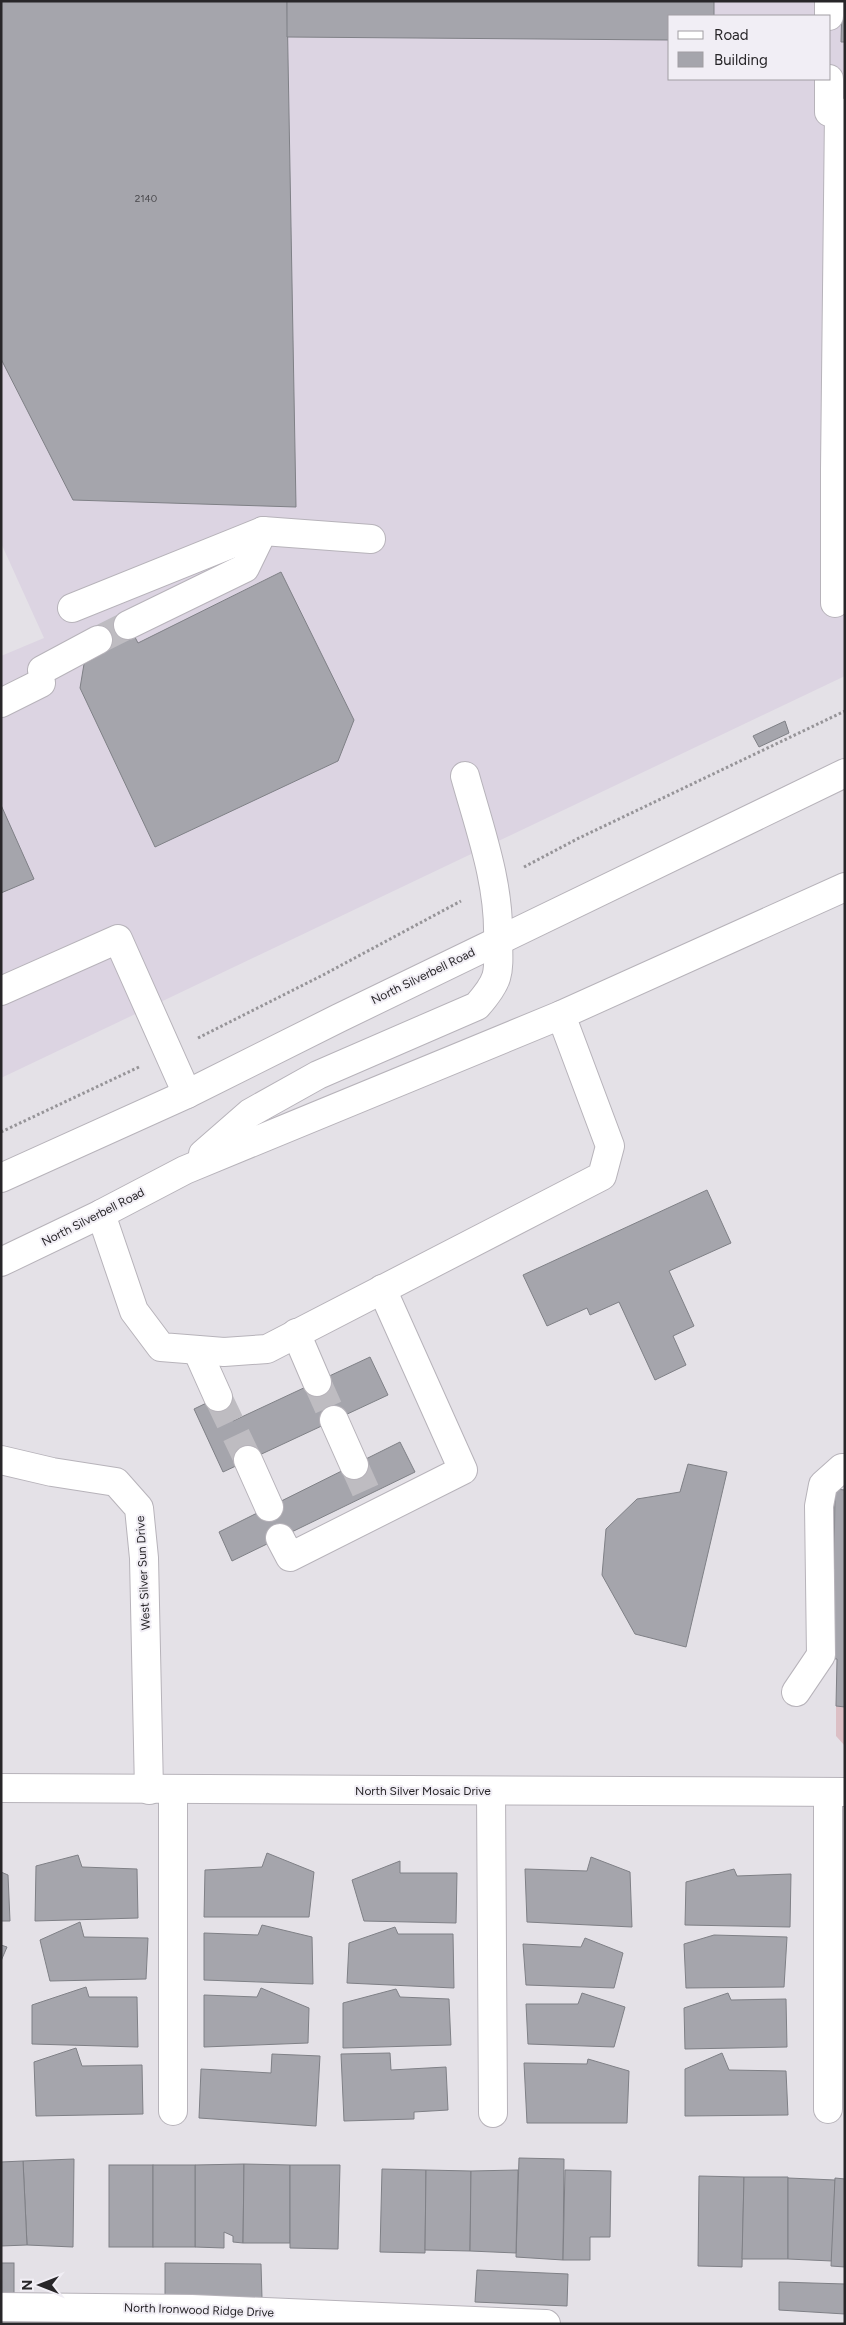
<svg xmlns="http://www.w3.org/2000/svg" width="846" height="2325" font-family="Figtree,sans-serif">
<rect width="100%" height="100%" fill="#e4e1e7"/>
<path fill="#dcd4e2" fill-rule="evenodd" d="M1,1h844v675l-844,402v-422l43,-18 -43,-95zM670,16h160v63h-160z"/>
<polygon fill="#dcbfc5" points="836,1706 845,1707 845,1746 836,1736"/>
<g fill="#a5a5ac" stroke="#7f8086">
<polygon points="1,1 287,1 296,507 73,500 1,359"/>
<polygon points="287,1 714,1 714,16 670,16 670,40 287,37"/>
<polygon points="842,1 845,1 845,42 841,42"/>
<polygon points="281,572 354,720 338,761 155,847 80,688 84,664 104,653 94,633 125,618 138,643"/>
<polygon points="785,721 789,733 759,747 753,736"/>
<polygon points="1,805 34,879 1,893"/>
<polygon points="707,1190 731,1243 669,1271 694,1326 673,1336 686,1365 655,1380 619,1302 590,1315 587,1308 547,1326 523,1275"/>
<polygon points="370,1357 388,1395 223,1472 194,1409 221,1396 233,1421"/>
<polygon points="400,1442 415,1472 232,1561 219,1532"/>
<polygon points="688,1464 727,1472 686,1647 635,1634 602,1575 606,1529 637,1499 680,1492"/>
<polygon points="835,1489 845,1490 845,1707 836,1706 837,1659 826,1658 827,1566 834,1569"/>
<polygon points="267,1853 314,1872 309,1917 204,1917 205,1870 262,1867"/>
<polygon points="78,1855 82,1867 137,1869 138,1918 35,1921 36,1866"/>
<polygon points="591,1857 630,1872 632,1927 527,1922 525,1869 587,1871"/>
<polygon points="400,1861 400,1873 457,1873 456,1923 364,1921 352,1880"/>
<polygon points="734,1869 737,1876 791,1874 790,1927 685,1925 686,1882"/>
<polygon points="1,1872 8,1875 10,1921 1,1921"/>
<polygon points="80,1922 84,1937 148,1938 146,1979 50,1981 40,1940"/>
<polygon points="262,1925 312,1937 313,1984 204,1980 204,1933 258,1935"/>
<polygon points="395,1927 398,1934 453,1934 454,1988 347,1983 349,1943"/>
<polygon points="714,1935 787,1937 784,1987 686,1988 684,1944"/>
<polygon points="585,1938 623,1953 614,1988 526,1985 523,1944 581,1947"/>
<polygon points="1,1945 7,1947 1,1961"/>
<polygon points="86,1987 89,1997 137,1997 138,2047 32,2044 32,2005"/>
<polygon points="261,1988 309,2008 308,2043 204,2047 204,1995 257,1997"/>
<polygon points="396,1989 400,1997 449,1999 451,2045 343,2048 343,2003"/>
<polygon points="582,1993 625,2007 614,2047 528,2044 526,2004 578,2004"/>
<polygon points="728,1993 731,2000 786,1999 787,2047 685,2049 684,2008"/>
<polygon points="76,2048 82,2066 142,2065 143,2114 36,2116 34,2062"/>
<polygon points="390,2053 391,2070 446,2067 448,2110 414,2112 414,2119 344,2121 341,2054"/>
<polygon points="722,2053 729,2070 786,2071 788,2115 685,2116 685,2069"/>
<polygon points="272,2054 320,2056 316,2126 199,2118 201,2069 271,2073"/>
<polygon points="588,2059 629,2071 627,2123 527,2123 524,2063 587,2064"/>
<polygon points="519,2158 564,2159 563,2260 516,2257"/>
<polygon points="74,2159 73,2247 27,2245 23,2161"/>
<polygon points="23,2161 27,2245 1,2246 1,2162"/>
<polygon points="244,2164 243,2243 233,2242 233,2236 224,2232 224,2248 195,2247 195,2165"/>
<polygon points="244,2164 290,2165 290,2243 243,2243"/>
<rect x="109" y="2165" width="44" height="82"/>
<rect x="153" y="2165" width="42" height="82"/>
<polygon points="290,2165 340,2165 338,2249 290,2248"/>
<polygon points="382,2169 426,2170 425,2253 380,2252"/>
<polygon points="426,2170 471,2171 470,2251 425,2250"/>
<polygon points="518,2170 516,2253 470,2251 471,2171"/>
<polygon points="565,2170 611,2171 610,2237 590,2237 590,2260 563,2260"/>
<polygon points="699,2176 744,2177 742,2267 698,2266"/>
<polygon points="744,2177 788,2177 788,2259 742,2259"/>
<polygon points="788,2178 835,2180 832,2261 788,2259"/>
<polygon points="835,2178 845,2179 845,2267 831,2266"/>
<rect x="1" y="2263" width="13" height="32"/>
<polygon points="165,2263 261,2264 262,2298 165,2297"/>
<polygon points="477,2270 568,2274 567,2306 475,2302"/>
<polygon points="779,2282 845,2284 845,2314 779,2310"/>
</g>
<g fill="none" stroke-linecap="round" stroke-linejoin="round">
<g stroke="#bebcc1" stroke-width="28" stroke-dasharray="28 14" stroke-linecap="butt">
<polyline points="98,640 128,625"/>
<polyline points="317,1382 334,1420"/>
<polyline points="218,1397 248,1460"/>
<polyline points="354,1465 368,1496"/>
</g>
<g stroke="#b7b3ba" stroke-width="30">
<g id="minor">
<polyline points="829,1 829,16"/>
<polyline points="829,79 829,112"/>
<polyline points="835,603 835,470 839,112"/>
<polyline points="72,608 263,531 371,539"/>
<polyline points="128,625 245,568 263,531"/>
<polyline points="42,670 98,640"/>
<polyline points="1,703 41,683"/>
<path d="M465,776c15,54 35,108 33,164"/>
<polyline points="1,991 118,939 187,1094"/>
<polyline points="101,1214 134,1311 161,1347 224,1352 267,1349 602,1176 610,1146 561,1015"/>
<polyline points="296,1333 317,1382"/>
<polyline points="197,1350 218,1397"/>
<polyline points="334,1420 354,1465"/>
<polyline points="1,1460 52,1472 116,1482 139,1508 144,1558 149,1790"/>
<polyline points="248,1460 269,1507"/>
<polyline points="280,1538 290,1557 463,1470 382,1289"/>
<polyline points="796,1692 821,1655 819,1506 823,1485 842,1468 845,1468"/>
<polyline points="1,1788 845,1792"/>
<polyline points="173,1790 173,2111"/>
<polyline points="491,1791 493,2113"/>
<polyline points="828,1792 828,2109"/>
<polyline points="1,2307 192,2309 546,2324"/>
</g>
</g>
<g stroke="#b7b3ba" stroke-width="30">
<g id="major">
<path d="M203,1154l47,-41 68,-38 159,-69c23,-26 22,-32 21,-66"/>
<polyline points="1,1178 187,1094 339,1018 845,773"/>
<polyline points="1,1262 101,1214 185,1170 561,1015 845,887"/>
</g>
</g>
<g stroke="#969498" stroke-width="3" stroke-dasharray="2.5 2.5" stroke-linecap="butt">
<polyline points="524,867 577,839 845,711"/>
<polyline points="198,1038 323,975 461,901"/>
<polyline points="1,1132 139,1067"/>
</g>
<use href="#minor" stroke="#fff" stroke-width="28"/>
<use href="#major" stroke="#fff" stroke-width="28"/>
</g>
<g text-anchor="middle" stroke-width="4" stroke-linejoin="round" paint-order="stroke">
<g font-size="10" fill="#47464a">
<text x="146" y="202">2140</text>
</g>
<g font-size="12" fill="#282629" stroke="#f1eef5">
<text transform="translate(423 976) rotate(-26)" y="4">North Silverbell Road</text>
<text transform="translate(93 1217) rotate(-27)" y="4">North Silverbell Road</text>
<text transform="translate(143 1573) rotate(-93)" y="4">West Silver Sun Drive</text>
<text x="423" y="1795">North Silver Mosaic Drive</text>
<text transform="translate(199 2310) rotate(2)" y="4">North Ironwood Ridge Drive</text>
</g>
</g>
<rect width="846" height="2325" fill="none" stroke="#282629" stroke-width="5"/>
<rect x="668" y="15" width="162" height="65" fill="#f1eef5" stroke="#a19ea3"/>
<rect x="678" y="31" width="25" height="8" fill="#ffffff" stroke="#a19ea3"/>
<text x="714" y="40" font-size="15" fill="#282629">Road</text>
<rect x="678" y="52" width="25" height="15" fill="#a5a5ac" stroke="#a19ea3"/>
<text x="714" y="65" font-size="15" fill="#282629">Building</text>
<g transform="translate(40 2285) rotate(270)" stroke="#f1eef5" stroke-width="4" paint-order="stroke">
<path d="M0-4L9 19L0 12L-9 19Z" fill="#282629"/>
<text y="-8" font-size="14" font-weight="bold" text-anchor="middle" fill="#282629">N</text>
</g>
</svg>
